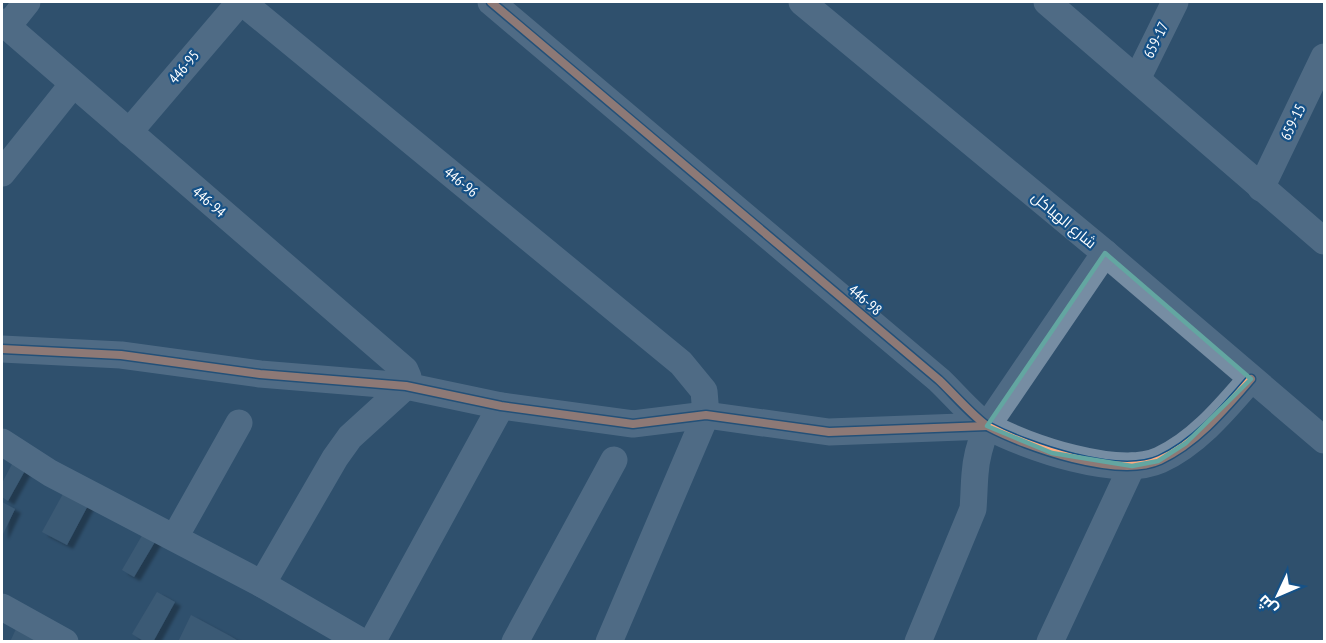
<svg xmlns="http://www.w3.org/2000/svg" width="1326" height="643" font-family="'PT Sans Narrow',Cairo,sans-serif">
<defs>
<filter id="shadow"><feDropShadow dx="6" dy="4" stdDeviation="1.5" flood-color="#0009"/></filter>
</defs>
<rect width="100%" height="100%" fill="#2f506d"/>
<g fill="#4c667e" filter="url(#shadow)">
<polygon points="19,451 32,458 8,501 2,497 2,483"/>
<polygon points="69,483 93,496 67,545 42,532"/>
<polygon points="2,502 15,509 2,536"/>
<polygon points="147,527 159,535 134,577 122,570"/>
<polygon points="157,592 175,602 153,642 145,642 132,634"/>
<polygon points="191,615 230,636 240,642 178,642"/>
<polygon points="21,618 44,642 10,642"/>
</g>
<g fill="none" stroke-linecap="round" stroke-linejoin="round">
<g stroke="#768da3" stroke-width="27">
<polyline points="242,2 681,363 704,391 706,415 609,642"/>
<path d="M491,2l448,378c12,11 37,40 50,47 38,20 129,52 171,33 37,-17 65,-51 91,-81"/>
<polyline points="802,2 1105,253 1324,440"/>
<polyline points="1047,2 1324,241"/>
<polyline points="2,22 405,370 408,377 406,386 350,437 335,458 262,584"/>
<polyline points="7,27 27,2"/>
<polyline points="1137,79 1175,2"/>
<polyline points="129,132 240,2"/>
<polyline points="2,173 73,84"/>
<polyline points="1261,188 1324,57"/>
<polyline points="2,349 121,355 260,374 406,386 501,406 633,424 706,415 829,432 987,426"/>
<polyline points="2,442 50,473 262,584 362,642"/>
<polyline points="175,537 239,423"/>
<polyline points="2,607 65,642"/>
<polyline points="372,642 501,406"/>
<polyline points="515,642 614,460"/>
<path d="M918,642l55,-133c1,-12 1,-23 2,-35 1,-17 6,-33 12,-48l118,-173"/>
<polyline points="1050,642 1132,466"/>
</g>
<g stroke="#165186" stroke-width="11">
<g id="cycleway">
<path d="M491,2l448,378c12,11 37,40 50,47 38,20 129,52 171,33 37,-17 65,-51 91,-81"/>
<polyline points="2,349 121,355 260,374 406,386 501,406 633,424 706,415 829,432 987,426"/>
</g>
</g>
<use href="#cycleway" stroke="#ffac80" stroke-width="8"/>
</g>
<path d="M0 0H1326V643H0ZM1105,253l146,126 -65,64 -28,18 -26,5 -80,-13 -65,-27z" fill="#2f506d" fill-opacity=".55" fill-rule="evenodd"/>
<path fill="none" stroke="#63a6a1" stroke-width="4.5" stroke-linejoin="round" d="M1105,253l146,126 -65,64 -28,18 -26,5 -80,-13 -65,-27z"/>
<g text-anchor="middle" stroke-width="4.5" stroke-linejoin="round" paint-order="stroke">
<g font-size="15" fill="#fff" stroke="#165186">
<text transform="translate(1156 40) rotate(-64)" y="5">659-17</text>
<text transform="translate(184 67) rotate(-50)" y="5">446-95</text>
<text transform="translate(1293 122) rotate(-64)" y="5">659-15</text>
<text transform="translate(461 182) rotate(39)" y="5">446-96</text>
<text transform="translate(209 202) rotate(41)" y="5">446-94</text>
<text transform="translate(1064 220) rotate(40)" y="5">شارع الهياكل</text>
<text transform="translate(865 300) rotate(40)" y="5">446-98</text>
</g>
</g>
<rect width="1326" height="643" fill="none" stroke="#ffffff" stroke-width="6"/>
<g transform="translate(1278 595) rotate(226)" stroke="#165186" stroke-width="4.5" paint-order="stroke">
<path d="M0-4.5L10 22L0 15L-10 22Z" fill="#ffffff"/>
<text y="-9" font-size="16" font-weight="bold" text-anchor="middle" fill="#ffffff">ش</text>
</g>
</svg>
